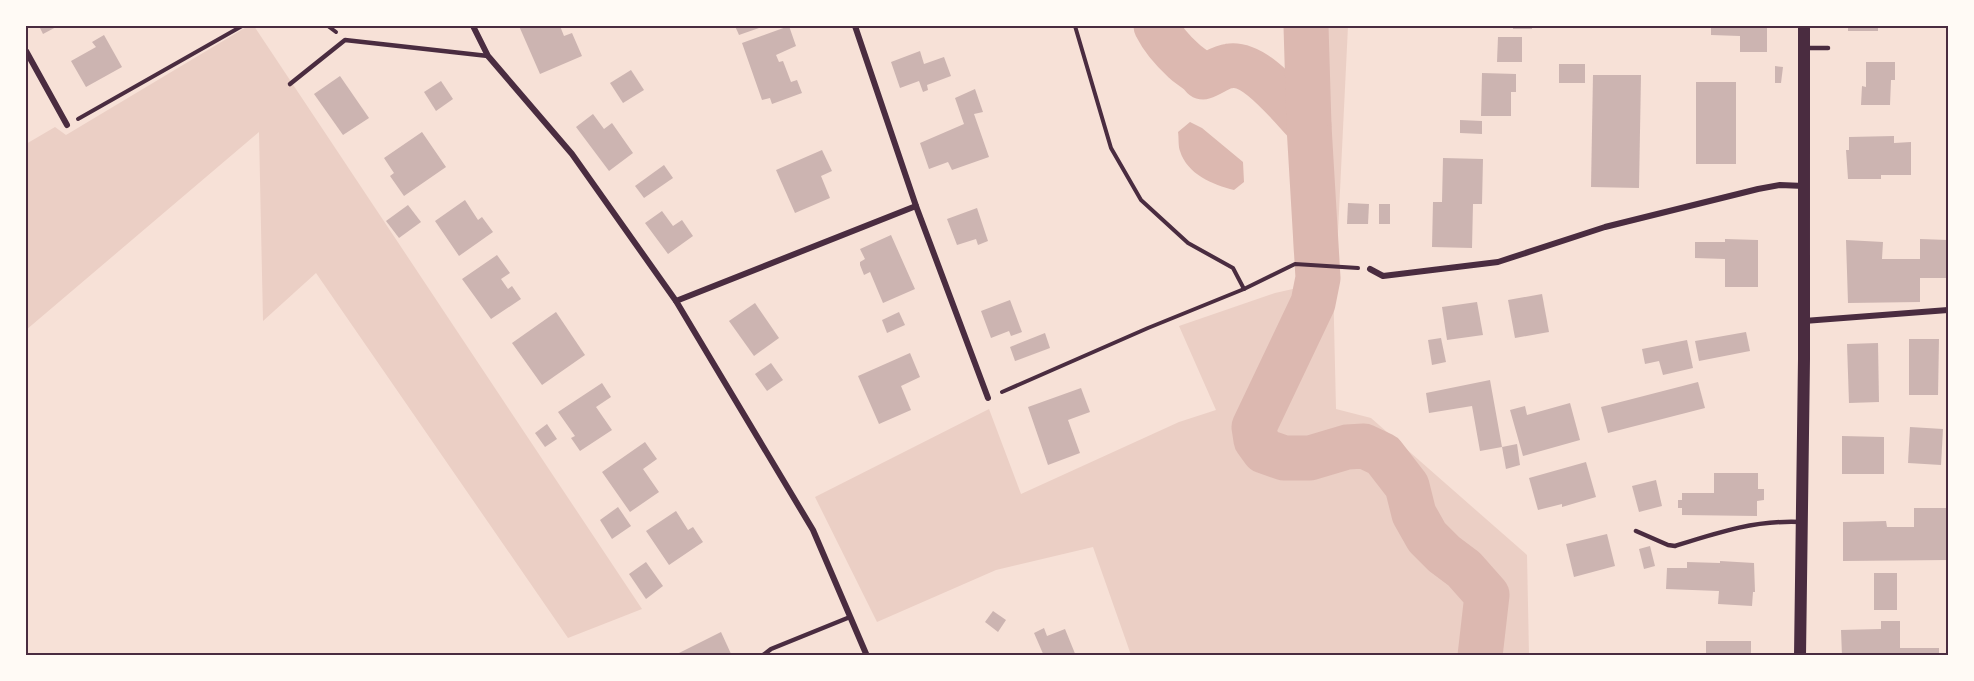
<svg xmlns="http://www.w3.org/2000/svg" width="1974" height="681" font-family="'Work Sans',sans-serif">
<rect width="100%" height="100%" fill="#f7e1d7"/>
<g fill="#ebcfc5">
<polygon points="248,26 254,26 642,609 568,638 316,273 263,321 259,132 26,330 26,144 55,127 66,135"/>
<polygon points="1287,26 1348,26 1337,252 1294,254"/>
<polygon points="1333,280 1336,409 1371,418 1527,555 1529,655 1131,655 1093,547 996,570 877,622 815,497 989,409 1021,494 1179,422 1216,410 1179,326 1275,293"/>
</g>
<path fill="#dcb8b0" d="M1190,122l12,6 41,34 1,20 -10,8c-21,-5 -47,-16 -54,-39 -2,-5 -1,-13 -2,-19z"/>
<g fill="none" stroke-linecap="round" stroke-linejoin="round">
<g stroke="#dcb8b0" stroke-width="45">
<path d="M1156,26c6,12 17,25 28,35 6,6 13,8 19,16 9,-3 17,-10 26,-11 27,-5 62,42 80,60"/>
<polyline points="1306,26 1309,126 1318,278 1313,303 1254,427 1256,440 1264,451 1284,458 1310,458 1347,447 1364,446 1383,455 1407,486 1414,514 1427,537 1444,554 1464,569 1487,595 1480,656"/>
</g>
</g>
<g fill="#ccb4b1">
<polygon points="39,26 58,26 43,34"/>
<polygon points="519,26 560,26 564,36 572,33 582,56 540,74"/>
<polygon points="735,26 765,26 739,35"/>
<polygon points="789,26 796,46 776,55 779,62 783,61 791,82 797,80 802,93 772,104 770,98 762,100 742,43"/>
<rect x="1513" y="26" width="19" height="3"/>
<polygon points="1711,26 1767,26 1767,52 1740,52 1740,36 1711,35"/>
<rect x="1848" y="26" width="30" height="5"/>
<polygon points="104,35 122,67 86,87 71,61 96,47 92,42"/>
<polygon points="1498,37 1522,37 1522,62 1497,62"/>
<polygon points="920,51 924,64 944,57 951,76 927,85 928,90 923,92 919,81 900,88 891,62"/>
<polygon points="1866,62 1895,62 1895,80 1891,80 1890,105 1861,105 1862,86 1866,87"/>
<rect x="1559" y="64" width="26" height="19"/>
<polygon points="1775,66 1783,67 1781,83 1775,83"/>
<polygon points="631,70 644,90 623,103 610,83"/>
<polygon points="1482,73 1516,74 1516,92 1511,92 1511,116 1481,116"/>
<polygon points="1593,75 1641,75 1639,188 1591,187"/>
<polygon points="340,76 369,118 343,135 314,94"/>
<polygon points="441,81 453,99 436,111 424,92"/>
<rect x="1696" y="82" width="40" height="82"/>
<polygon points="975,89 983,112 974,114 989,157 952,170 948,162 929,169 920,143 964,124 955,98"/>
<polygon points="593,114 604,129 612,123 633,153 609,171 576,127"/>
<polygon points="1460,120 1482,121 1482,134 1460,133"/>
<polygon points="422,132 446,167 404,196 390,176 394,173 384,158"/>
<polygon points="1894,136 1894,143 1911,142 1911,175 1881,175 1881,179 1848,179 1846,150 1849,150 1849,137"/>
<polygon points="822,150 832,171 821,176 830,198 795,213 776,170"/>
<polygon points="1443,158 1483,159 1482,204 1473,204 1472,248 1432,247 1433,202 1442,202"/>
<polygon points="664,165 673,178 644,198 635,186"/>
<polygon points="465,200 478,220 482,217 493,232 459,256 435,221"/>
<polygon points="1348,203 1369,204 1368,224 1347,224"/>
<rect x="1379" y="204" width="11" height="20"/>
<polygon points="408,205 421,222 399,238 386,221"/>
<polygon points="977,208 988,241 978,245 976,239 957,245 947,219"/>
<polygon points="662,211 673,226 682,220 693,236 668,254 645,223"/>
<polygon points="891,235 915,289 883,303 870,272 864,275 860,265 860,262 865,259 860,249"/>
<polygon points="1725,239 1758,240 1758,287 1725,287 1725,259 1695,258 1695,242 1725,242"/>
<polygon points="1920,239 1948,240 1948,278 1920,278 1920,302 1848,303 1846,240 1883,242 1882,259 1920,259"/>
<polygon points="497,255 510,273 501,279 508,289 512,286 521,299 491,319 462,279"/>
<polygon points="1542,294 1549,332 1515,338 1508,300"/>
<polygon points="1010,300 1022,332 1011,336 1009,331 991,338 981,311"/>
<polygon points="1477,302 1483,335 1447,340 1442,307"/>
<polygon points="755,303 779,338 754,356 729,321"/>
<polygon points="556,312 585,355 542,385 512,343"/>
<polygon points="899,312 905,325 887,333 882,320"/>
<polygon points="1746,332 1750,351 1699,361 1695,341"/>
<polygon points="1045,333 1050,348 1015,361 1010,347"/>
<polygon points="1441,338 1446,362 1432,365 1428,340"/>
<polygon points="1909,339 1939,339 1938,395 1909,395"/>
<polygon points="1687,340 1693,368 1663,375 1659,361 1645,364 1642,349"/>
<polygon points="1878,343 1879,402 1849,403 1847,344"/>
<polygon points="910,353 920,377 901,386 911,410 879,424 858,376"/>
<polygon points="771,363 783,380 767,391 755,374"/>
<polygon points="1490,380 1502,447 1480,451 1472,406 1429,413 1426,393"/>
<polygon points="1698,382 1705,408 1608,433 1601,407"/>
<polygon points="602,383 611,397 596,407 612,430 580,451 571,438 575,436 558,412"/>
<polygon points="1081,388 1090,412 1068,420 1080,453 1048,465 1028,407"/>
<polygon points="1570,403 1580,440 1523,456 1510,410 1525,406 1527,415"/>
<polygon points="547,424 557,439 545,447 535,433"/>
<polygon points="1910,427 1943,429 1941,465 1908,463"/>
<polygon points="1842,436 1884,437 1884,474 1842,474"/>
<polygon points="645,442 657,459 643,469 659,492 630,512 602,472"/>
<polygon points="1517,444 1520,465 1506,469 1502,447"/>
<polygon points="1586,462 1596,497 1562,507 1562,504 1538,510 1529,478"/>
<polygon points="1714,473 1758,473 1758,489 1764,489 1764,500 1757,501 1757,516 1682,515 1682,508 1678,508 1678,500 1682,500 1682,493 1714,493"/>
<polygon points="1656,480 1662,506 1639,512 1632,486"/>
<polygon points="618,507 631,526 612,539 600,520"/>
<polygon points="1914,508 1948,508 1948,560 1843,561 1843,522 1886,521 1887,527 1914,527"/>
<polygon points="676,511 688,530 693,527 703,542 669,565 646,531"/>
<polygon points="1607,534 1615,566 1574,577 1566,544"/>
<polygon points="1650,546 1655,566 1644,569 1639,549"/>
<polygon points="1720,561 1754,563 1755,592 1753,592 1752,606 1718,604 1719,591 1666,589 1667,568 1687,568 1687,562 1720,563"/>
<polygon points="646,562 663,586 646,599 629,574"/>
<rect x="1874" y="573" width="23" height="37"/>
<polygon points="993,611 1006,620 998,632 985,622"/>
<polygon points="1881,621 1900,621 1900,648 1939,648 1939,656 1842,656 1841,630 1881,629"/>
<polygon points="1044,628 1047,636 1065,629 1076,656 1044,656 1034,633"/>
<polygon points="721,632 732,656 673,656"/>
<rect x="1706" y="641" width="45" height="15"/>
</g>
<g fill="none" stroke-linecap="round" stroke-linejoin="round">
<g stroke="#4a2c40" stroke-width="4">
<polyline points="328,26 336,32"/>
<polyline points="1075,26 1111,148 1141,200 1188,243 1233,268 1244,289"/>
<polyline points="78,119 242,26"/>
<polyline points="1002,392 1148,328 1244,289 1295,264 1358,268"/>
</g>
<g stroke="#4a2c40" stroke-width="4.5">
<polyline points="1804,48 1828,48"/>
<polyline points="290,84 345,40 488,56"/>
<path d="M1636,531l32,14 7,1c44,-14 80,-26 126,-24"/>
<polyline points="762,656 771,649 850,617"/>
</g>
<g stroke="#4a2c40" stroke-width="6">
<polyline points="473,26 488,56 572,154 676,301 813,530 867,656"/>
<polyline points="855,26 916,206 988,398"/>
<polyline points="26,51 67,125"/>
<polyline points="1370,269 1383,276 1498,262 1605,227 1758,189 1780,185 1804,186"/>
<polyline points="676,301 916,206"/>
<polyline points="1804,321 1948,310"/>
</g>
<polyline stroke="#4a2c40" stroke-width="12" points="1800,656 1804,359 1804,26"/>
</g>
<rect width="1974" height="681" fill="none" stroke="#fffaf5" stroke-width="54"/>
<rect x="27" y="27" width="1920" height="627" fill="none" stroke="#4a2c40" stroke-width="2"/>
</svg>
